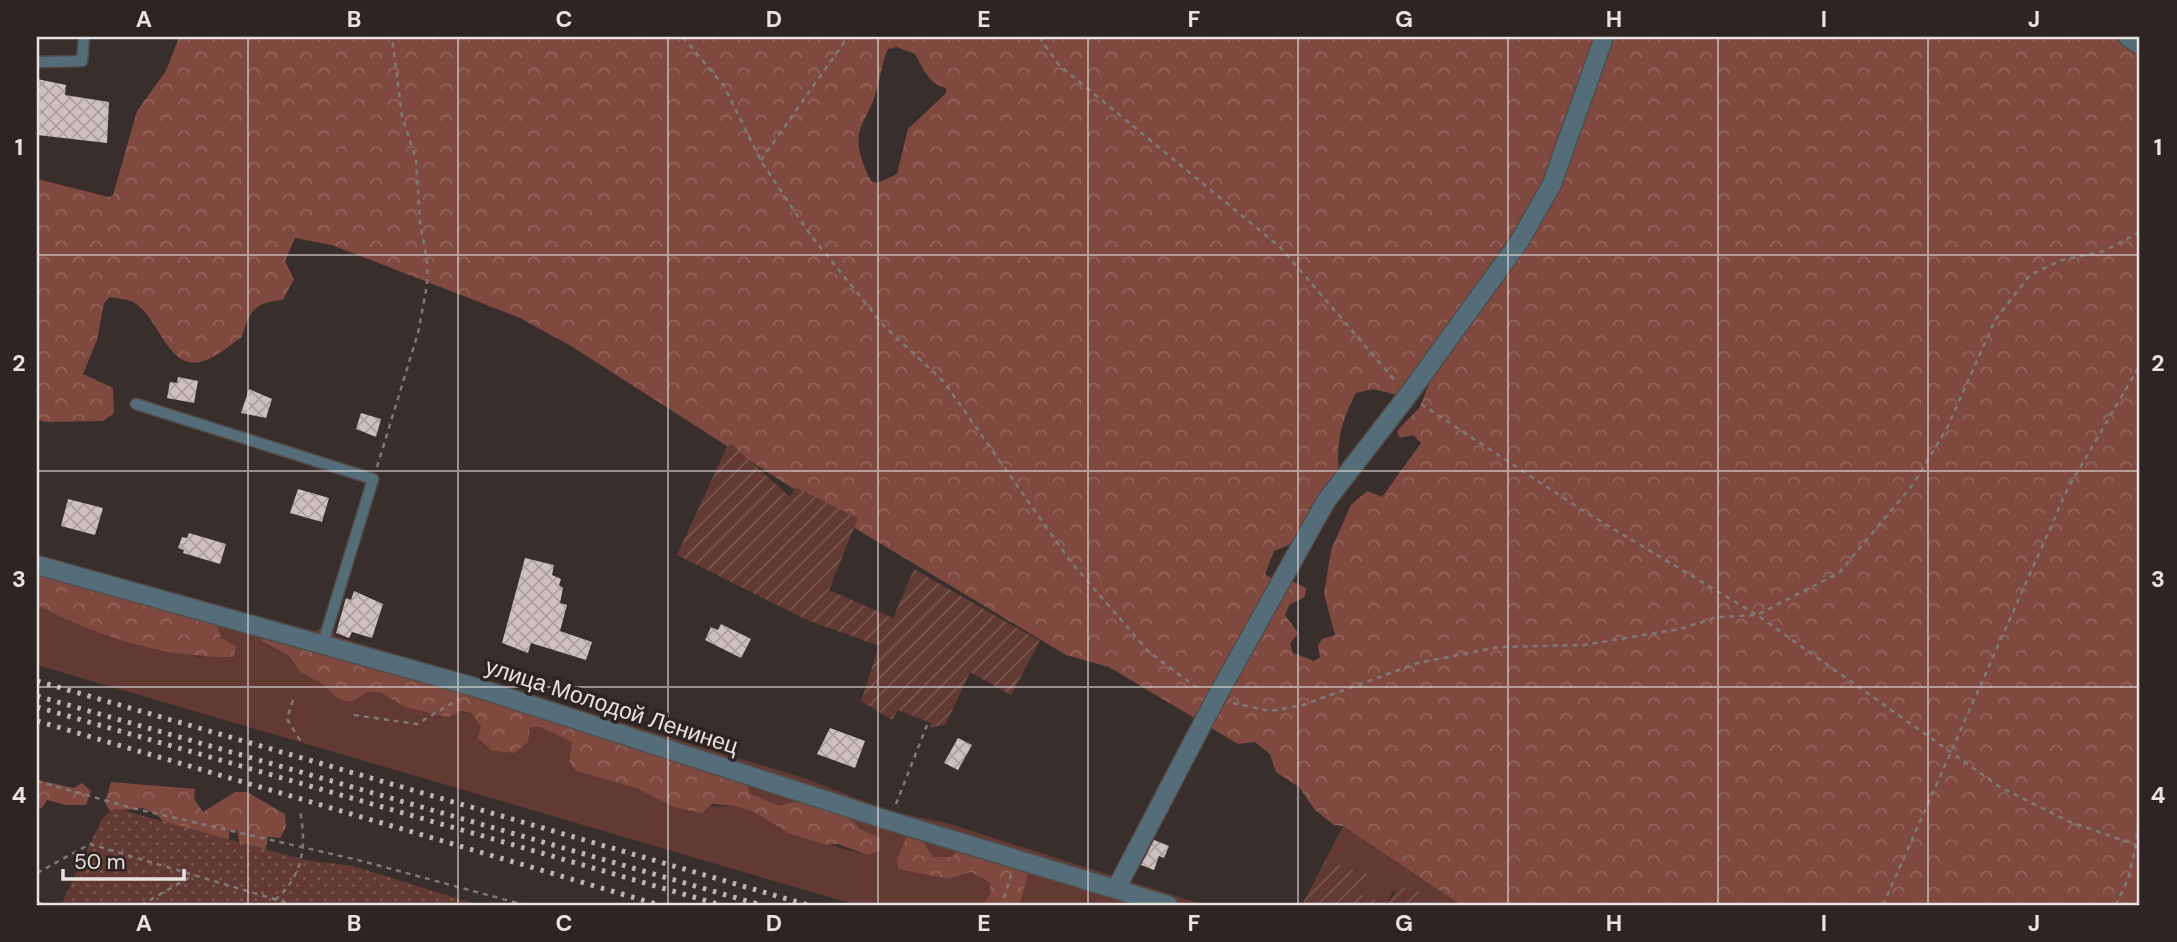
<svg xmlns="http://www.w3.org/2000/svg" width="2177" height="942" font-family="'DM Sans',sans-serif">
<defs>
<pattern id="forest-crowns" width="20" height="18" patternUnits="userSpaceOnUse" patternTransform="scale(1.75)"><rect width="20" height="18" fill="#80493f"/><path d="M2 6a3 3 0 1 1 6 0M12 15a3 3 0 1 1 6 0" fill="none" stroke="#92635a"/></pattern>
<pattern id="park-dots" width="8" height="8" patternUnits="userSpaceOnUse" patternTransform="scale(1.75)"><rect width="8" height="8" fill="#623a33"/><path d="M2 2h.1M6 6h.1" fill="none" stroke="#785650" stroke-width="1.8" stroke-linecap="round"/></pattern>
<pattern id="garden-furrows" width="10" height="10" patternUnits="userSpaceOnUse" patternTransform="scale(1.75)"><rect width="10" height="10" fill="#623a33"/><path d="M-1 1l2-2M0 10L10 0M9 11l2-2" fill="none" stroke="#785650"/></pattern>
<pattern id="building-cross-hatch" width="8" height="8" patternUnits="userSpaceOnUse" patternTransform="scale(1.75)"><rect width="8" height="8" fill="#cdc0be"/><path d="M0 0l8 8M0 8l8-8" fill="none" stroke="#aba1a0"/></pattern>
</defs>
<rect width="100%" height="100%" fill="#382f2d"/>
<g fill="#623a33" fill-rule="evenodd">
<path d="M37,557l277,75 7,-5 12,4 2,5 472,143 82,32 58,12 257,82h-51l-19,-6 -3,6h-111l10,-37 -97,-11 -11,-18 -15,-3 42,43 22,-7 19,11v12l-9,10h-125l-819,-240v-60c54,28 108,40 167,53zM261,642l486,135 2,16 30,14 31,-9 34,13 16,18 20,9 -13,17 -77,-21 -34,-21 -21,-7 -61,1 -38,-19 -60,-17 -7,-10 3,-19 -32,-15h-10l-16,26 -22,-2 -15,-13 4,-11 -10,-14 -65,-6 -26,-15h-12l-18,10 -11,-3 -17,-15 -22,-12 -11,-16z"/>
<polygon points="1343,826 1461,905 1426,905 1421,893 1393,891 1387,904 1359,894 1367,874 1325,861"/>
</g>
<g fill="url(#forest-crowns)" fill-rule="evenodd">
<path d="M179,37h1939l22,15v853h-679l-118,-79 -9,-1 -19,-15 -16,-23 -23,-15 -6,-18 -15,-12 -17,2 -129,-77 -43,-12 -208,-125 -287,-184 -51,-28 -188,-73 -37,-7 -10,23 9,18 -11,21c-28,2 -34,11 -41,37 -12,8 -28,22 -42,25 -34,7 -41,-48 -69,-61 -6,-2 -14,-3 -21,-4l-6,6 -7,37 -14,34 30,14 1,25 -11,8 -59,1 -7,-4v-239l72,18 4,-2 24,-84 29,-40zM897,47l18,7c9,16 13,29 31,34v5l-38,36 -11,45 -20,9 -6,-2c-28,-56 -2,-53 8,-100 3,-12 4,-21 9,-32zM1420,374l10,7 -10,26 -23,24 3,7 13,-3 8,8 -39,54 -15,-6 -16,14 -20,45 -7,44 11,41 -13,4 -4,6 2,12 -6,4 -21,-8 -3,-9 8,-11 -13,-18 4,-10 16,-8 1,-9 -27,-14 -8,4 -6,-4 9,-23 17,-7 48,-73c-4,-26 4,-55 17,-78l17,-4 24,6z"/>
<path d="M37,574l180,50 4,14 15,8 -2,11c-67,2 -138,-21 -197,-52z"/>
<polygon points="266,634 747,777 749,793 779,806 809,798 844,811 860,829 880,838 880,851 867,855 838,844 828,845 790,834 756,813 735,806 712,804 702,813 674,807 636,788 576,771 569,761 572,742 540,727 530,727 528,742 514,753 492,751 477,738 481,727 471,713 462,711 447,717 405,707 380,692 368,692 350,702 339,699 322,684 300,672 289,656 261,641"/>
<polygon points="41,781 74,788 82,783 91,791 86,805 66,805 47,800 42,808 37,809 37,782"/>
<polygon points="111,782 195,789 194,799 203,812 235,792 247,792 285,814 286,827 280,838 268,837 265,852 242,855 237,830 230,830 228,843 172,830 157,815 143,808 110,811 105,803"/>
<polygon points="907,836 922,839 933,857 952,857 961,847 1030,867 1020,905 981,905 990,895 990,883 971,872 949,879 898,869 897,859"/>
</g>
<polygon fill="url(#park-dots)" points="118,809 305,860 353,866 479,905 61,905 102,819 110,811"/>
<g fill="url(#garden-furrows)">
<polygon points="729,442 790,497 795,487 858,518 829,590 893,618 914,569 1040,641 1011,695 970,672 946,724 930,728 931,723 898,710 892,720 861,701 879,646 807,620 677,555"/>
<polygon points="1325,861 1368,874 1359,894 1387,904 1400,886 1421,893 1426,905 1302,905"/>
</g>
<g fill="url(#building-cross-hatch)">
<polygon points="37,79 66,85 65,95 109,102 107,143 37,135"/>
<polygon points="178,377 198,381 194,403 167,398 170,382 177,383"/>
<polygon points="249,389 272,399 266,418 241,413"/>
<polygon points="361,413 381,419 376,437 356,429"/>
<polygon points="298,489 329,498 322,522 290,513"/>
<polygon points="68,499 103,508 95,535 61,526"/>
<polygon points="189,533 226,544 220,564 183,553 184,550 178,548 182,537 187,538"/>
<polygon points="525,558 554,565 552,575 561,579 559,585 563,588 560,603 567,605 560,631 592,642 586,660 531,643 528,653 502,643"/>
<polygon points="354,591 383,604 372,638 352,632 349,638 336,633 346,598 351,600"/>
<polygon points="721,624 751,639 741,658 705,640 711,627 718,630"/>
<polygon points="830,728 865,741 855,768 817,754"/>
<polygon points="958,738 972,745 958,770 944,763"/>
<polygon points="1154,840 1169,846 1164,858 1159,856 1154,870 1141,865"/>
</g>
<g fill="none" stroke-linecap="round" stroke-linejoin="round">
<g stroke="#544c4a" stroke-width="13">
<g id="lane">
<polyline points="37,62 82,61 84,37"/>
<polyline points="136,404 373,479 323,643"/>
</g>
</g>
<g stroke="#544c4a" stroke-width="21">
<g id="street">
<polyline points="2128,37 2140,45"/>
<polyline points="37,565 478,688 890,821 1168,905"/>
<polyline points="1116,889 1216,698 1326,501 1408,395 1519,242 1552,184 1604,37"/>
</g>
</g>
<g stroke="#7f7876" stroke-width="2.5" stroke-dasharray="5 5" stroke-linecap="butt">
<polyline points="683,37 724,86 761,161 809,233 884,326 944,382 1071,562 1149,652 1201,691"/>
<polyline points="1039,37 1059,65 1281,248 1397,383"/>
<polyline points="761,160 848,37"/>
<polyline points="1421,404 1582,510 1757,615 2000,787 2068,821 2136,845 2140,854"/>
<polyline points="377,467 418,333 427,285 427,260 420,223 416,160 402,116 392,37"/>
<polyline points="293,700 287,719 301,742"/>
<polyline points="1233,703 1270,711 1303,705 1418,663 1499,647 1584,645 1680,629 1717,617 1757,615 1839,573 1914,483 1947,428 1995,320 2030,275 2062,260 2104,251 2140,232"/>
<polyline points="354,715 417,724 459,699"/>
<polyline points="37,781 132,808 358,860 525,905"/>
<polyline points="896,804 927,725"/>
<polyline points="37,873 90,844 294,905"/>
<polyline points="1004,898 1011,875"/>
<path d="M275,900c28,-24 32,-54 25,-89"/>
<polyline points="37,902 45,905"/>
<polyline points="141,905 194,875"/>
<polyline points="1883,905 2068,488 2140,365"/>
<polyline points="2116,905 2128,879 2136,845 2140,798"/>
</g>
<use href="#lane" stroke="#546d79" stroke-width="10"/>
<use href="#street" stroke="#546d79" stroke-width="18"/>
<g stroke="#bcb6b4" stroke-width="5" stroke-dasharray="3.5 7" stroke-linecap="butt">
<polyline points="37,681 808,905"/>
<polyline points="37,696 761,905"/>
<polyline points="37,707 721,905"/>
<polyline points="37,721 659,905"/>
</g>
</g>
<path fill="none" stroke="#e8e2e1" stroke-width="2" stroke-opacity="0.55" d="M248,37v868M458,37v868M668,37v868M878,37v868M1088,37v868M1298,37v868M1508,37v868M1718,37v868M1928,37v868M37,255h2103M37,471h2103M37,687h2103"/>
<g text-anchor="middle" stroke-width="7" stroke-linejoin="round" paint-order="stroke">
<g font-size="23" fill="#e8e2e1" stroke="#2e2523">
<text transform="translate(612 706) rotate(18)" y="8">улица Молодой Ленинец</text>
</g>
</g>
<rect width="2177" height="942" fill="none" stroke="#2e2523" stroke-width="77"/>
<path d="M63 869v10h121v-10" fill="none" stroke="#e8e2e1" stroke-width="3.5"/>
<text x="74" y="869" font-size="21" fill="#e8e2e1" stroke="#2e2523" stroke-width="5" paint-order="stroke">50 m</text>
<rect x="38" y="38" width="2100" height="866" fill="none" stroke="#e8e2e1" stroke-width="2.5"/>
<g font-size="23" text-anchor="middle" font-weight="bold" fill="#e8e2e1">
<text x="144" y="27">A</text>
<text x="354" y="27">B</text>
<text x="564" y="27">C</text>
<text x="774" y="27">D</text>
<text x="984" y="27">E</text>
<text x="1194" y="27">F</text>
<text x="1404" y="27">G</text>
<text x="1614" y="27">H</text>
<text x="1824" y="27">I</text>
<text x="2034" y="27">J</text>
<text x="19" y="155">1</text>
<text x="2158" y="155">1</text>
<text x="19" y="371">2</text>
<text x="2158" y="371">2</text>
<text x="19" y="587">3</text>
<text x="2158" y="587">3</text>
<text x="19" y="803">4</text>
<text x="2158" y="803">4</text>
<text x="144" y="931">A</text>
<text x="354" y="931">B</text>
<text x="564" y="931">C</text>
<text x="774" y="931">D</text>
<text x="984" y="931">E</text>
<text x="1194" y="931">F</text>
<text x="1404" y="931">G</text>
<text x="1614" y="931">H</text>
<text x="1824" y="931">I</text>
<text x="2034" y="931">J</text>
</g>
</svg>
